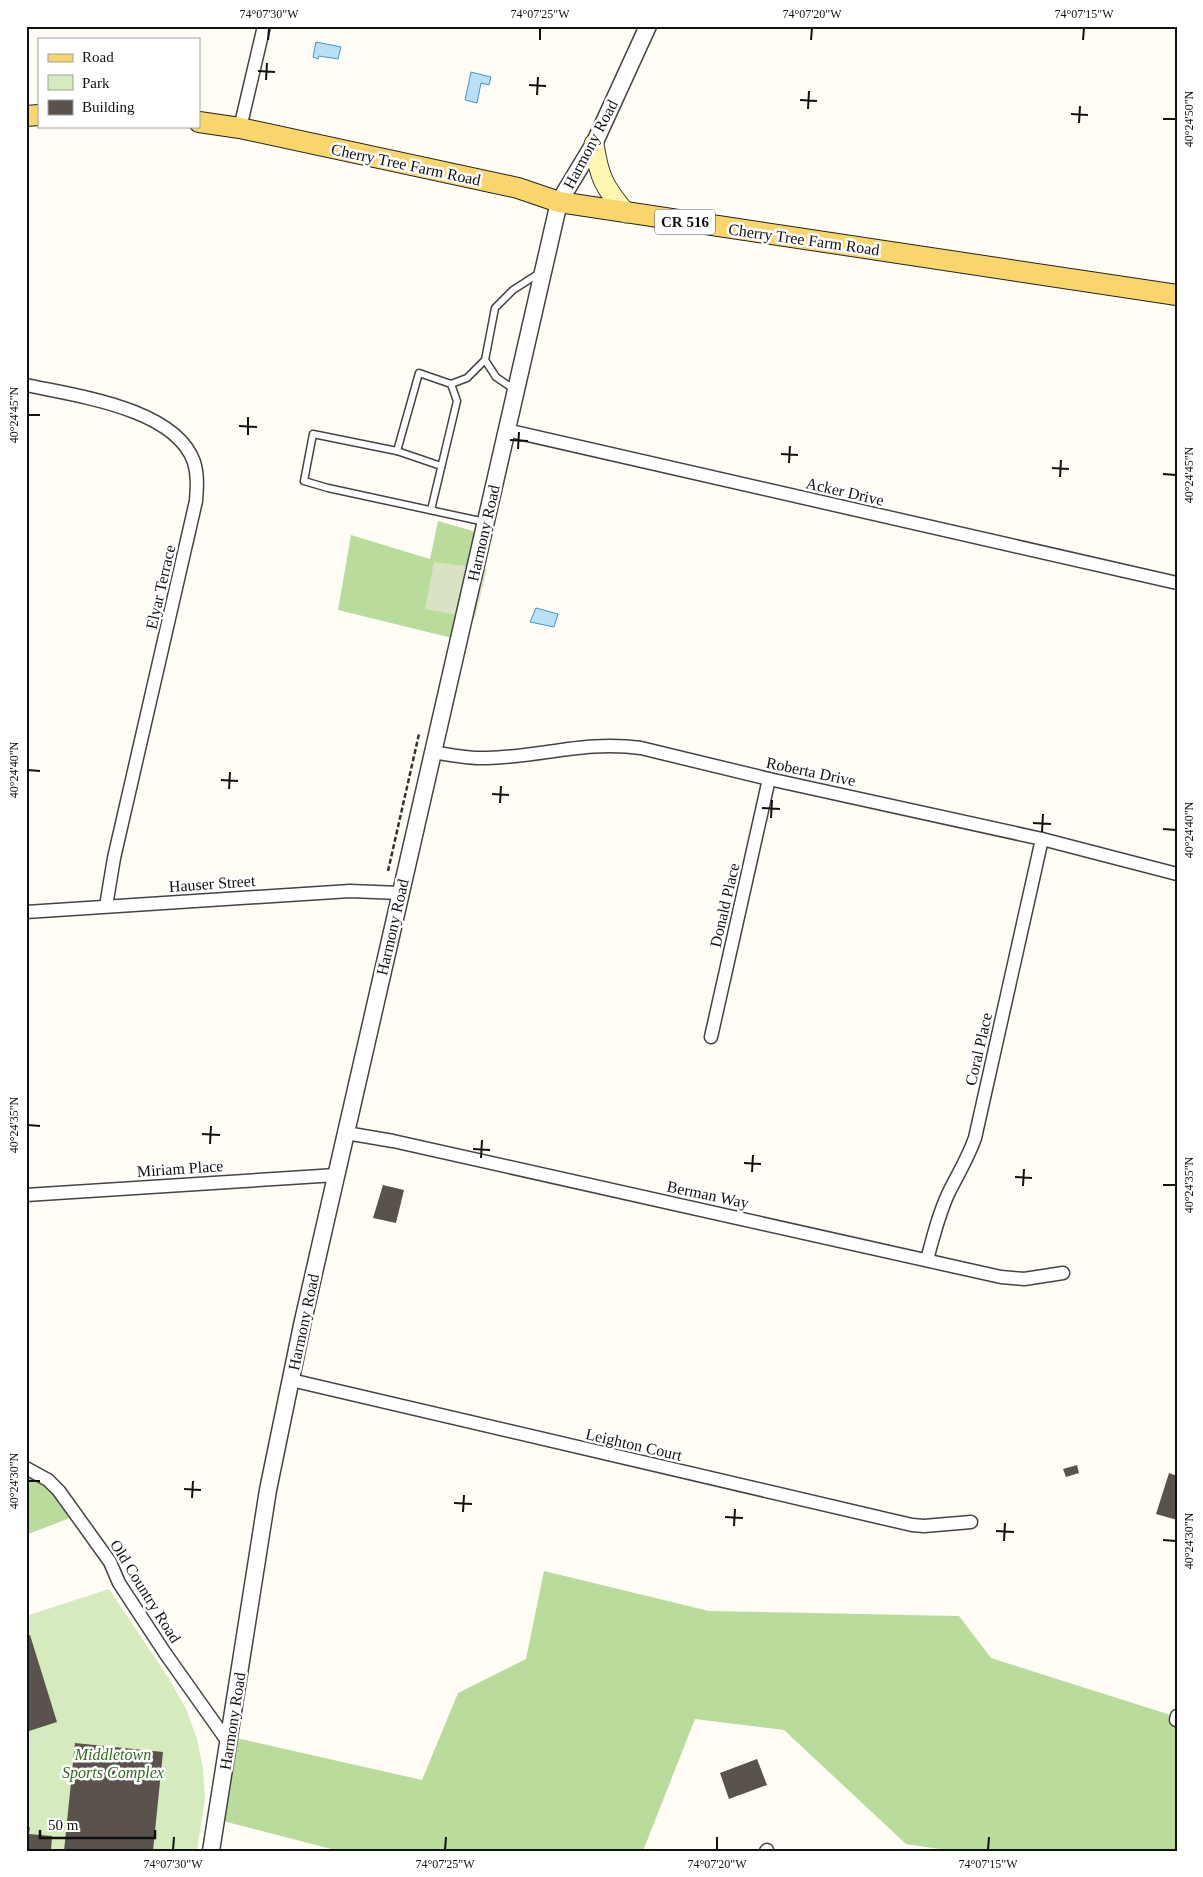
<svg xmlns="http://www.w3.org/2000/svg" width="1203" height="1877" font-family="Georgia,serif">
<rect width="100%" height="100%" fill="#fffdf5"/>
<polygon fill="#d5ebbd" points="109,1589 171,1682 186,1709 197,1739 203,1769 205,1799 197,1851 26,1851 26,1616"/>
<g fill="#b9dc9c">
<polygon points="438,521 476,532 452,638 338,610 351,535 430,559"/>
<polygon points="26,1471 42,1471 80,1514 26,1535"/>
<polygon points="544,1571 709,1611 959,1616 991,1658 1177,1717 1177,1851 953,1851 906,1844 784,1730 695,1719 643,1851 339,1851 219,1820 232,1737 422,1780 458,1693 526,1659"/>
</g>
<polygon fill="#d9e3c4" points="434,562 487,569 475,618 425,609"/>
<g fill="#b9e0f7" stroke="#3f96cf">
<polygon points="316,42 341,47 338,59 319,56 318,59 313,57"/>
<polygon points="471,72 491,77 489,85 481,83 477,103 465,100"/>
<polygon points="536,608 558,614 554,627 530,622"/>
</g>
<g fill="#5a524d">
<polygon points="383,1185 404,1190 396,1223 373,1218"/>
<polygon points="1077,1465 1079,1473 1066,1477 1063,1469"/>
<polygon points="1169,1473 1177,1476 1177,1520 1156,1514"/>
<polygon points="30,1635 57,1722 26,1732 26,1636"/>
<polygon points="75,1743 163,1752 153,1851 64,1851"/>
<polygon points="757,1759 767,1785 729,1799 720,1773"/>
<polygon points="30,1827 29,1834 52,1836 51,1851 26,1851 26,1829"/>
</g>
<g fill="none" stroke-linecap="round" stroke-linejoin="round">
<g stroke="#444" stroke-width="9">
<g id="service">
<polyline points="515,390 496,377 485,360 495,308 513,290 541,272"/>
<polyline points="397,451 419,373 451,384 467,378 485,360"/>
<polyline points="441,466 397,451 313,434 304,481 328,488 485,522"/>
<polyline points="431,510 457,401 451,384"/>
</g>
</g>
<g stroke="#444" stroke-width="15">
<g id="minor">
<polyline points="240,128 264,26"/>
<path d="M26,385c50,11 149,23 168,77 4,13 3,26 2,39l-82,357 -8,48"/>
<polyline points="506,430 1177,583"/>
<path d="M433,752c18,3 36,7 54,6 54,-1 99,-18 154,-10l128,31 273,60 135,35"/>
<polyline points="26,912 350,891 400,893"/>
<polyline points="711,1037 769,779"/>
<polyline points="346,1133 393,1141 1001,1277 1024,1279 1063,1273"/>
<polyline points="26,1195 336,1175"/>
<path d="M927,1260c6,-23 12,-47 22,-68 9,-18 19,-34 26,-54l67,-299"/>
<polyline points="291,1380 912,1525 924,1526 971,1522"/>
<polyline points="26,1468 48,1480 59,1491 110,1562 119,1583 165,1653 228,1742"/>
<polyline points="1176,1720 1177,1716"/>
<polyline points="766,1851 767,1850"/>
</g>
</g>
<g stroke="#444" stroke-width="19">
<polyline id="tertiary" points="211,1851 268,1490 302,1325 559,202 594,144 648,26"/>
</g>
<g stroke="#333" stroke-width="21">
<path id="secondary" d="M594,144c5,33 10,43 32,69"/>
</g>
<g stroke="#222" stroke-width="22">
<g id="primary">
<polyline points="26,116 39,115"/>
<polyline points="199,122 240,128 518,188 559,202 1177,295"/>
</g>
</g>
<polyline stroke="#333" stroke-width="2.5" stroke-dasharray="5 2.5" stroke-linecap="butt" points="388,871 419,734"/>
<use href="#service" stroke="#fff" stroke-width="6"/>
<use href="#minor" stroke="#fff" stroke-width="12"/>
<use href="#tertiary" stroke="#fff" stroke-width="16"/>
<use href="#secondary" stroke="#fff6b0" stroke-width="19"/>
<use href="#primary" stroke="#f9d66b" stroke-width="20"/>
</g>
<path fill="none" stroke="#111" stroke-width="2" d="M268,40l1,-12M540,40v-12M811,40l1,-12M1083,40l1,-12M258,71l17,1M266,80l1,-17M529,85l17,1M537,95l1,-18M800,100l17,1M808,109l1,-18M1071,114l17,1M1163,119h13M1079,123l1,-17M28,415h12M239,426l18,1M248,435v-18M510,440l18,1M518,449l1,-17M781,454l17,1M789,463l1,-17M1052,468l17,1M1163,474l13,1M1060,477l1,-17M28,770l12,1M221,780l17,1M229,789l1,-17M492,794l17,1M500,803l1,-17M762,808l18,1M771,818l1,-18M1033,823l18,1M1163,829l13,1M1042,832l1,-18M28,1125l12,1M202,1134l18,1M210,1144l1,-18M473,1149l17,1M481,1158l1,-18M744,1163l17,1M752,1172l1,-17M1015,1177l17,1M1163,1185h13M1023,1186l1,-17M28,1481h12M184,1489l17,1M192,1498l1,-17M454,1503l18,1M463,1512l1,-17M725,1517l18,1M734,1526l1,-17M996,1531l18,1M1163,1540l13,1M1004,1541l1,-18M173,1850l1,-13M445,1850l1,-13M717,1850v-13M988,1850l1,-13"/>
<g text-anchor="middle" stroke-width="5" stroke-linejoin="round" paint-order="stroke">
<rect fill="#fff" stroke="#585858" stroke-width="1" x="655" y="209.5" width="60" height="25" rx="4"/>
<g font-size="15" font-weight="bold" fill="#111">
<text x="685" y="227">CR 516</text>
</g>
<g font-size="16" fill="#111" stroke="#fff">
<text transform="translate(590 144) rotate(-62)" y="6">Harmony Road</text>
<text transform="translate(406 164) rotate(12)" y="6">Cherry Tree Farm Road</text>
<text transform="translate(804 239) rotate(8)" y="6">Cherry Tree Farm Road</text>
<text transform="translate(845 491) rotate(13)" y="6">Acker Drive</text>
<text transform="translate(483 533) rotate(-77)" y="6">Harmony Road</text>
<text transform="translate(160 587) rotate(-77)" y="6">Elyar Terrace</text>
<text transform="translate(811 771) rotate(12)" y="6">Roberta Drive</text>
<text transform="translate(212 883) rotate(-4)" y="6">Hauser Street</text>
<text transform="translate(724 905) rotate(-77)" y="6">Donald Place</text>
<text transform="translate(392 927) rotate(-77)" y="6">Harmony Road</text>
<text transform="translate(978 1049) rotate(-77)" y="6">Coral Place</text>
<text transform="translate(180 1168) rotate(-4)" y="6">Miriam Place</text>
<text transform="translate(708 1194) rotate(12)" y="6">Berman Way</text>
<text transform="translate(303 1322) rotate(-78)" y="6">Harmony Road</text>
<text transform="translate(634 1444) rotate(13)" y="6">Leighton Court</text>
<text transform="translate(146 1591) rotate(58)" y="6">Old Country Road</text>
<text transform="translate(232 1721) rotate(-81)" y="6">Harmony Road</text>
</g>
<g font-size="16" font-style="italic" fill="#2f6b1f" stroke="#fff">
<text x="113" y="1760">Middletown<tspan x="113" dy="18">Sports Complex</tspan></text>
</g>
</g>
<rect width="1203" height="1877" fill="none" stroke="#ffffff" stroke-width="55"/>
<rect x="38" y="38" width="162" height="90" fill="#ffffff" stroke="#a0a0a0"/>
<rect x="48" y="54" width="25" height="8" fill="#f9d66b" stroke="#a0a0a0"/>
<text x="82" y="62" font-size="15" fill="#111111">Road</text>
<rect x="48" y="75" width="25" height="15" fill="#d5ebbd" stroke="#a0a0a0"/>
<text x="82" y="88" font-size="15" fill="#111111">Park</text>
<rect x="48" y="100" width="25" height="15" fill="#5a524d" stroke="#a0a0a0"/>
<text x="82" y="112" font-size="15" fill="#111111">Building</text>
<path d="M40 1830v8h115v-8" fill="none" stroke="#111111" stroke-width="2.5"/>
<text x="48" y="1830" font-size="15" fill="#111111" stroke="#ffffff" stroke-width="4" paint-order="stroke">50 m</text>
<rect x="28" y="28" width="1148" height="1822" fill="none" stroke="#111" stroke-width="2"/>
<g font-size="12" text-anchor="middle" fill="#111">
<text x="269" y="18">74°07'30"W</text>
<text x="540" y="18">74°07'25"W</text>
<text x="812" y="18">74°07'20"W</text>
<text x="1084" y="18">74°07'15"W</text>
<text transform="translate(1189 119) rotate(-90)" y="4">40°24'50"N</text>
<text transform="translate(14 415) rotate(-90)" y="4">40°24'45"N</text>
<text transform="translate(1189 475) rotate(-90)" y="4">40°24'45"N</text>
<text transform="translate(14 770) rotate(-90)" y="4">40°24'40"N</text>
<text transform="translate(1189 830) rotate(-90)" y="4">40°24'40"N</text>
<text transform="translate(14 1125) rotate(-90)" y="4">40°24'35"N</text>
<text transform="translate(1189 1185) rotate(-90)" y="4">40°24'35"N</text>
<text transform="translate(14 1481) rotate(-90)" y="4">40°24'30"N</text>
<text transform="translate(1189 1541) rotate(-90)" y="4">40°24'30"N</text>
<text x="173" y="1868">74°07'30"W</text>
<text x="445" y="1868">74°07'25"W</text>
<text x="717" y="1868">74°07'20"W</text>
<text x="988" y="1868">74°07'15"W</text>
</g>
</svg>
